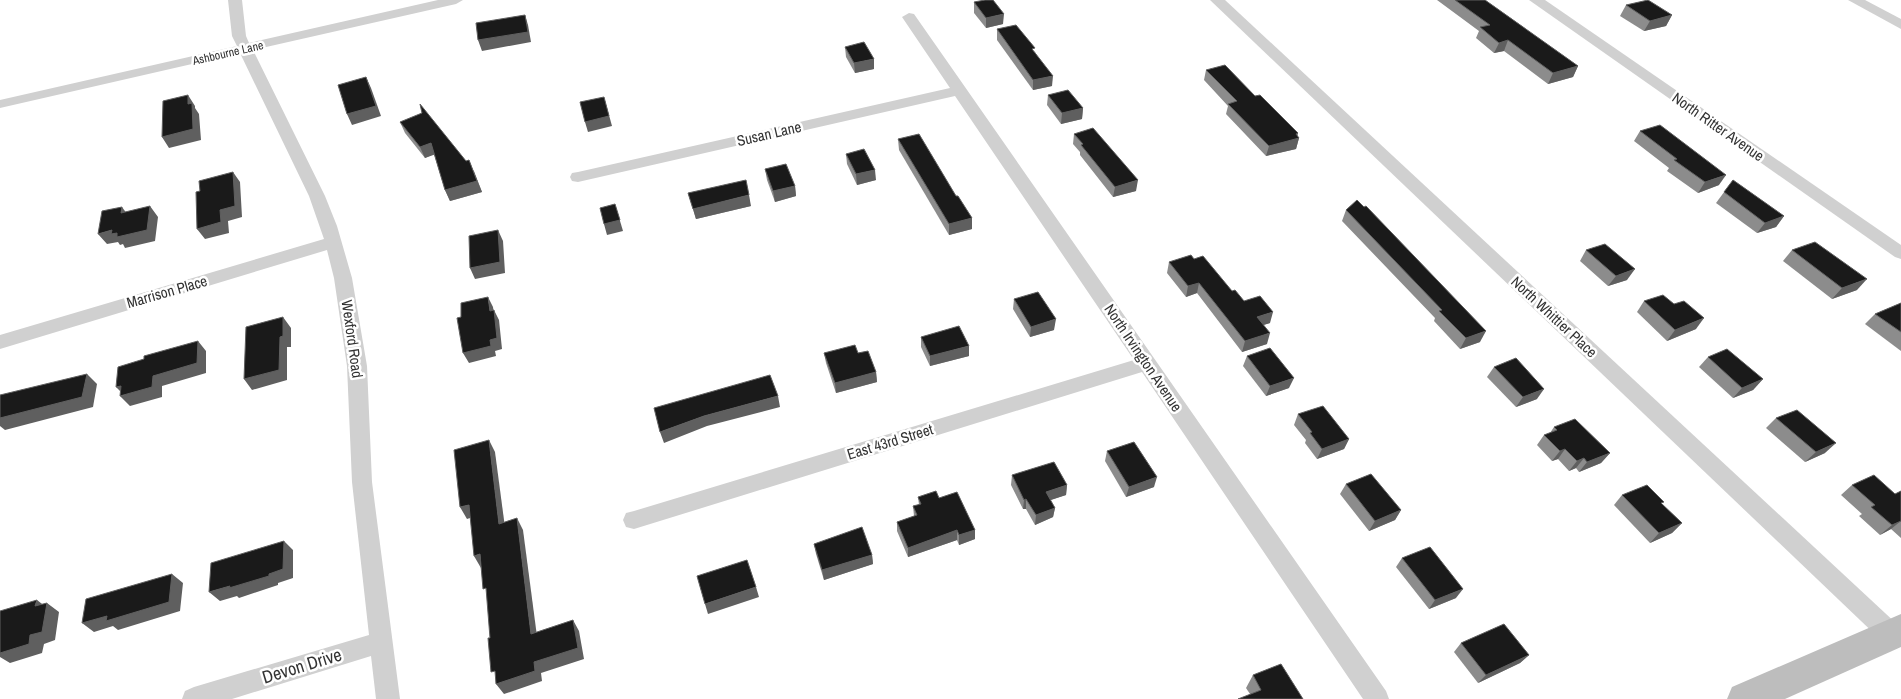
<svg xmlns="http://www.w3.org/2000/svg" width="1901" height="699" font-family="'Archivo Narrow',sans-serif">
<rect width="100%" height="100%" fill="#fff"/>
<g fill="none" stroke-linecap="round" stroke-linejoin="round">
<g fill="#d0d0d0" fill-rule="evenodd">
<polygon points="228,0 242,0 246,36 249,43 438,0 463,0 456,4 253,50 325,196 337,226 352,278 367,366 372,482 400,699 376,699 371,656 232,699 182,699 185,691 194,687 369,635 352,482 347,366 334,278 327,250 0,349 0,335 324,239 309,196 240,53 0,108 0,100 237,46 232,36"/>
<polygon points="1210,0 1225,0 1899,626 1901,630 1899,642 1891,645 1883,642"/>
<polygon points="1529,0 1545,0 1901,245 1901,259 1895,257"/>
<polygon points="1848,0 1865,0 1901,19 1901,29"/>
<polygon points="909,13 914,14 965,87 1386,691 1389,699 1363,699 1142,372 634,529 626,527 623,520 626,513 634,511 1134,360 955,96 578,182 572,181 570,177 572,173 578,172 950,88 902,17"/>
</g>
<polygon fill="#bdbdbd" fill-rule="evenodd" points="1901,614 1901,647 1785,699 1727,699 1732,687"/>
</g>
<g fill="#8c8c8c">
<polygon points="1437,0 1485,0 1578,66 1573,77 1548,84 1504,51 1494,53 1476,38 1479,31"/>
<polygon points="974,2 1003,24 986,28 974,13"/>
<polygon points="1626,5 1672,15 1666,26 1644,31 1620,16"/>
<polygon points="997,29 1035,52 1052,86 1033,90 997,40"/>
<polygon points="845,47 874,69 855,73 846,57"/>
<polygon points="1206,70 1255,96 1298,133 1297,136 1299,138 1296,149 1266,156 1226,114 1228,106 1204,80"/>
<polygon points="1048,95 1083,108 1082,119 1061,124 1047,105"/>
<polygon points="400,122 474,171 482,192 450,201 445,190 434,154 425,158 405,133"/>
<polygon points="1640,131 1719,185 1698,193 1667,171 1669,168 1634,141"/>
<polygon points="1074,134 1136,191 1113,197 1080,155 1080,152 1073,144"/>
<polygon points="898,139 956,196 972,218 972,229 949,235 899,150"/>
<polygon points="846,154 876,180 857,185 847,164"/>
<polygon points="765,169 795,186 796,196 775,202 767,180"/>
<polygon points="1733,180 1784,216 1776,227 1757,233 1716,203"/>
<polygon points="688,193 751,206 696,219"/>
<polygon points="1346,210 1480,342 1460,349 1434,321 1435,318 1342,221"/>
<polygon points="1586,250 1627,280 1608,286 1580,261"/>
<polygon points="1792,250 1857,290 1832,299 1783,261"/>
<polygon points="1194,259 1270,323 1263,325 1267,344 1242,352 1197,293 1186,297 1167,273 1169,262"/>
<polygon points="1014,299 1054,330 1030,337 1013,309"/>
<polygon points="1644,301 1696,329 1667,341 1637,312"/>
<polygon points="1901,303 1901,351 1865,324 1875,314"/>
<polygon points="921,337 969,356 930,366 921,347"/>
<polygon points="824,353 858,353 876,372 877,382 836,393 826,363"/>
<polygon points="1247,356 1289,388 1266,396 1243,366"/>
<polygon points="1708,357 1763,379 1753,390 1733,398 1699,367"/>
<polygon points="1494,367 1537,399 1516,407 1487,377"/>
<polygon points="1298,414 1349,439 1344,449 1317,459 1305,443 1306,440 1294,425"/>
<polygon points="1776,418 1825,453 1805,462 1766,428"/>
<polygon points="1554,427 1610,453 1601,463 1579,472 1576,468 1569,471 1558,459 1552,461 1537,445 1544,435 1550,433"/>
<polygon points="1107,451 1154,487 1126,497 1105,461"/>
<polygon points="1012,475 1067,485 1066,495 1050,500 1055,508 1053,517 1035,525 1026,509 1023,509 1011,485"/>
<polygon points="1346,484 1401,510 1395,520 1369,531 1340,494"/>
<polygon points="1852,485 1895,494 1901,491 1901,538 1891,529 1880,535 1859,516 1862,514 1841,495"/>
<polygon points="1622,495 1662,504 1682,523 1672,533 1650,543 1614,505"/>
<polygon points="918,497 939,498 975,530 975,539 959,545 957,540 908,557 897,531 897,522 914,516 913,506 919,505"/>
<polygon points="814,544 872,555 873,564 824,580 816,554"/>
<polygon points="1402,558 1456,598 1429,609 1396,567"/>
<polygon points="1461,643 1529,655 1520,663 1478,683 1454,652"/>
<polygon points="1253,675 1303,699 1250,694 1246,688"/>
</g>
<g fill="#5f5f5f">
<polygon points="1004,14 1003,24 986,28 986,18"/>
<polygon points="525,15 528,25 531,42 482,51 478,40"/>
<polygon points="1672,15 1666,26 1644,31 1650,21"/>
<polygon points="1508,40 1504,51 1494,53 1499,43"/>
<polygon points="874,59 874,69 855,73 854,63"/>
<polygon points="1578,66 1573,77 1548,84 1553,73"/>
<polygon points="1053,76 1052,86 1033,90 1033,80"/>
<polygon points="366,77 371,88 381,116 352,125 347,114"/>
<polygon points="188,95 195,106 195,108 199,114 201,140 169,148 162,137 188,104"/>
<polygon points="604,97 612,126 588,132 585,122"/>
<polygon points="1083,108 1082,119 1061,124 1062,113"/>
<polygon points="1298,133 1296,139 1299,138 1296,149 1266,156 1269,146"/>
<polygon points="431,143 436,154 425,158 420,147"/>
<polygon points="469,160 482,192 450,201 445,190"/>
<polygon points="875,170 876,180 857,185 856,174"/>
<polygon points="233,172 240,182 242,217 228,221 229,233 205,239 197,229 220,210"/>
<polygon points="1726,175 1719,185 1698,193 1705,182"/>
<polygon points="1138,180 1136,191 1113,197 1115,187"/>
<polygon points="795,186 796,196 775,202 773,191"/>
<polygon points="749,195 751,206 696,219 693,209"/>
<polygon points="615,204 623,231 607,235 604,224"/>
<polygon points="150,206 158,217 155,241 125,248 123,244 120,245 118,242 107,244 98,234 112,230"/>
<polygon points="122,207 130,218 121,213"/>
<polygon points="1784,216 1776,227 1757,233 1765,223"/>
<polygon points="972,218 972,229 949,235 949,224"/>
<polygon points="498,230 503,241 505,273 475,279 470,268"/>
<polygon points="1635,269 1627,280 1608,286 1616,276"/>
<polygon points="1867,279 1857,290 1832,299 1842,288"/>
<polygon points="1199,283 1197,293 1186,297 1188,286"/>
<polygon points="488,297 493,307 495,321 490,311"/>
<polygon points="494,310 499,320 502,349 495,351 496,356 469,363 463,353 490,340"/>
<polygon points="1273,312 1270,323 1254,328 1257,317"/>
<polygon points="283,317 291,328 291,347 287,347 287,380 252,390 244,379 280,337"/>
<polygon points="1704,318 1696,329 1667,341 1675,330"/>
<polygon points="1056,319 1054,330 1030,337 1031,327"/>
<polygon points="1486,331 1480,342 1460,349 1466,338"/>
<polygon points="1270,333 1267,344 1242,352 1245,341"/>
<polygon points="198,341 206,351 206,373 162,386 162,397 130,406 120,396 124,395 116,387 153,376"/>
<polygon points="969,346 969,356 930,366 930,356"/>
<polygon points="876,372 877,382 836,393 835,383"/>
<polygon points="87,374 97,384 93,407 5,430 0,426 0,418"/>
<polygon points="1294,378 1289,388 1266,396 1270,386"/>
<polygon points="1763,379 1753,390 1733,398 1742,388"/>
<polygon points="1544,389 1537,399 1516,407 1523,397"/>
<polygon points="778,396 780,407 707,426 664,443 660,432 704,416"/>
<polygon points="1349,439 1344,449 1317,459 1322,449"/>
<polygon points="489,440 495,452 506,535 499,524"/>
<polygon points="1836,443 1825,453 1805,462 1816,452"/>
<polygon points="1565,449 1558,459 1552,461 1560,451"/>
<polygon points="1610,453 1601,463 1579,472 1587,462"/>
<polygon points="1584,458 1576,468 1569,471 1577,461"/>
<polygon points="1157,477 1154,487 1126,497 1129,487"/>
<polygon points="1067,485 1066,495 1045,502 1046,492"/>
<polygon points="1026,499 1026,509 1023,509 1024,500"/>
<polygon points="469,505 476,516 467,519 460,507"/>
<polygon points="1055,508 1053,517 1035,525 1036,515"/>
<polygon points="1401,510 1395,520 1369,531 1375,521"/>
<polygon points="517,518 523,530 538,644 531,634"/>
<polygon points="1901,521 1891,529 1880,535 1892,525"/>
<polygon points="1682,523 1672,533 1650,543 1659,533"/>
<polygon points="957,530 957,540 908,557 908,548"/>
<polygon points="975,530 975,539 959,545 959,535"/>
<polygon points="284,541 293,550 293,578 278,583 278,585 239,598 237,596 220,601 209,592 269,574"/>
<polygon points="480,554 481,568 474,556"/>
<polygon points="872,555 873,564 824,580 822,570"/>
<polygon points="172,574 183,583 180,611 118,630 113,626 94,632 82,623"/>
<polygon points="756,587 759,597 708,614 705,604"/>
<polygon points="1463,589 1456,598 1429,609 1435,600"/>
<polygon points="37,600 46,607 47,603 59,612 55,640 44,644 42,653 10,663 0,657 0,646 35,606"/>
<polygon points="573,620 579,631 584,659 541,673 542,681 504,694 496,684 534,662"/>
<polygon points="1529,655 1520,663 1478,683 1486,675"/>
</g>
<g fill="#1a1a1a" stroke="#5f5f5f">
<polygon points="985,0 993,0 1004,14 986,18 974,2"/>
<polygon points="1455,0 1485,0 1578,66 1553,73 1508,40 1499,43 1480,27 1490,25"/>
<polygon points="1648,0 1672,15 1650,21 1626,5"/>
<polygon points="525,15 528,32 478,40 476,23"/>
<polygon points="1016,25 1035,48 1032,49 1053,76 1033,80 997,29"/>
<polygon points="864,42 874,59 854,63 845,47"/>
<polygon points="1225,65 1255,96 1260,95 1298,133 1296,134 1299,138 1269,146 1228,104 1237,101 1206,70"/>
<polygon points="366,77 376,106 347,114 338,85"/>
<polygon points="1068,90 1083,108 1062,113 1048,95"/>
<polygon points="188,95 188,104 192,103 193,129 162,137 163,101"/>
<polygon points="604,97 609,116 585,122 580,102"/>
<polygon points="420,104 466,161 469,160 477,181 445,190 431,143 420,147 400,122 422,113"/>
<polygon points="1660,125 1726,175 1705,182 1674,160 1677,159 1640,131"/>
<polygon points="1093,128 1138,180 1115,187 1081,145 1083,144 1074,134"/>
<polygon points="919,134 956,196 958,196 972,218 949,224 898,139"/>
<polygon points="864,149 875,170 856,174 846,154"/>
<polygon points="786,164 795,186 773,191 765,169"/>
<polygon points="233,172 235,206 220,210 221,222 197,229 196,192 200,191 199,181"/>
<polygon points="746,180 749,195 693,209 688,193"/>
<polygon points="1733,180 1784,216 1765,223 1724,192"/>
<polygon points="1357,200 1364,207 1366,206 1486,331 1466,338 1439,311 1442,310 1346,210"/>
<polygon points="615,204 620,220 604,224 600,208"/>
<polygon points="150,206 147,230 117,237 117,233 111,234 112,230 98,234 102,211 122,207 121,213"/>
<polygon points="498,230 500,262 470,268 469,236"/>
<polygon points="1815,242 1867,279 1842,288 1792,250"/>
<polygon points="1605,244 1635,269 1616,276 1586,250"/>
<polygon points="1191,255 1194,259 1203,256 1232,291 1235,290 1244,301 1260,296 1273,312 1257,317 1270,333 1245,341 1199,283 1188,286 1169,262"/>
<polygon points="1038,292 1056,319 1031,327 1014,299"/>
<polygon points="1663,295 1674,304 1684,301 1704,318 1675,330 1644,301"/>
<polygon points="488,297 490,311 494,310 497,338 490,340 491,346 463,353 457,318 461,317 461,303"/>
<polygon points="1901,303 1901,332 1875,314"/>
<polygon points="283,317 283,336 280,337 279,370 244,379 246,327"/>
<polygon points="959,326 969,346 930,356 921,337"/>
<polygon points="198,341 197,363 153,376 152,387 120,396 121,386 116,387 118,367 144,359 144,356"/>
<polygon points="855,345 858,353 868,351 876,372 835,383 824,353"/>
<polygon points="1270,348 1294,378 1270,386 1247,356"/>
<polygon points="1727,349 1763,379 1742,388 1708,357"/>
<polygon points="1516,358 1544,389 1523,397 1494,367"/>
<polygon points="87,374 82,397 0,418 0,395"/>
<polygon points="770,375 778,396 704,416 660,432 654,408"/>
<polygon points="1323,406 1349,439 1322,449 1310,433 1312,432 1298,414"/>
<polygon points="1797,410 1836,443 1816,452 1776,418"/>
<polygon points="1575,419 1610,453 1587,462 1584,458 1577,461 1565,449 1560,451 1544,435 1557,430 1554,427"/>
<polygon points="489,440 499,524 517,518 531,634 573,620 578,648 534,662 535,671 496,684 495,671 491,672 488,638 490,638 486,588 483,589 480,554 474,556 469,505 460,507 454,450"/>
<polygon points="1134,442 1157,477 1129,487 1107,451"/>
<polygon points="1054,462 1067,485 1046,492 1055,508 1036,515 1026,499 1024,500 1012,475"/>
<polygon points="1371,474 1401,510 1375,521 1346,484"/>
<polygon points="1874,475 1895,494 1901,491 1901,521 1892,525 1871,507 1875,505 1852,485"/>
<polygon points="1647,485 1664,502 1661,503 1682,523 1659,533 1622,495"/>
<polygon points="936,491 939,498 957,492 975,530 959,535 957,530 908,548 897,522 917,515 913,506 921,504 918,497"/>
<polygon points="862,527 872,555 822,570 814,544"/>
<polygon points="284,541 283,569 269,574 269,576 229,588 230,586 209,592 211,563"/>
<polygon points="1430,547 1463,589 1435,600 1402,558"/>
<polygon points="747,560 756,587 705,604 697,576"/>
<polygon points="172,574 169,602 106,621 107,616 82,623 86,599"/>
<polygon points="37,600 35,606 47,603 42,632 30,635 29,644 0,653 0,611"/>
<polygon points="1504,624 1529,655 1486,675 1461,643"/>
<polygon points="1281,664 1303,699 1238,699 1261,690 1253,675"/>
</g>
<g text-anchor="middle" stroke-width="5" stroke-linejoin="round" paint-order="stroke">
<g font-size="12" fill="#333" stroke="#fff">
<text transform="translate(228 53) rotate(-13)" y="4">Ashbourne Lane</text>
</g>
<g font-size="15" fill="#333" stroke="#fff">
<text transform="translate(1718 127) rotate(35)" y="5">North Ritter Avenue</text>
<text transform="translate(769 134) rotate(-13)" y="5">Susan Lane</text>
<text transform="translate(167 292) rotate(-16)" y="5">Marrison Place</text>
<text transform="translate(1554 317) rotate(43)" y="5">North Whittier Place</text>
<text transform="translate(352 339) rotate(82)" y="5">Wexford Road</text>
<text transform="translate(1143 358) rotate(56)" y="5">North Irvington Avenue</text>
<text transform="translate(890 442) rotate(-17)" y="5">East 43rd Street</text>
</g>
<g font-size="18" fill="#333" stroke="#fff">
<text transform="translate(302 666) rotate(-17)" y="6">Devon Drive</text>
</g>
</g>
</svg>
